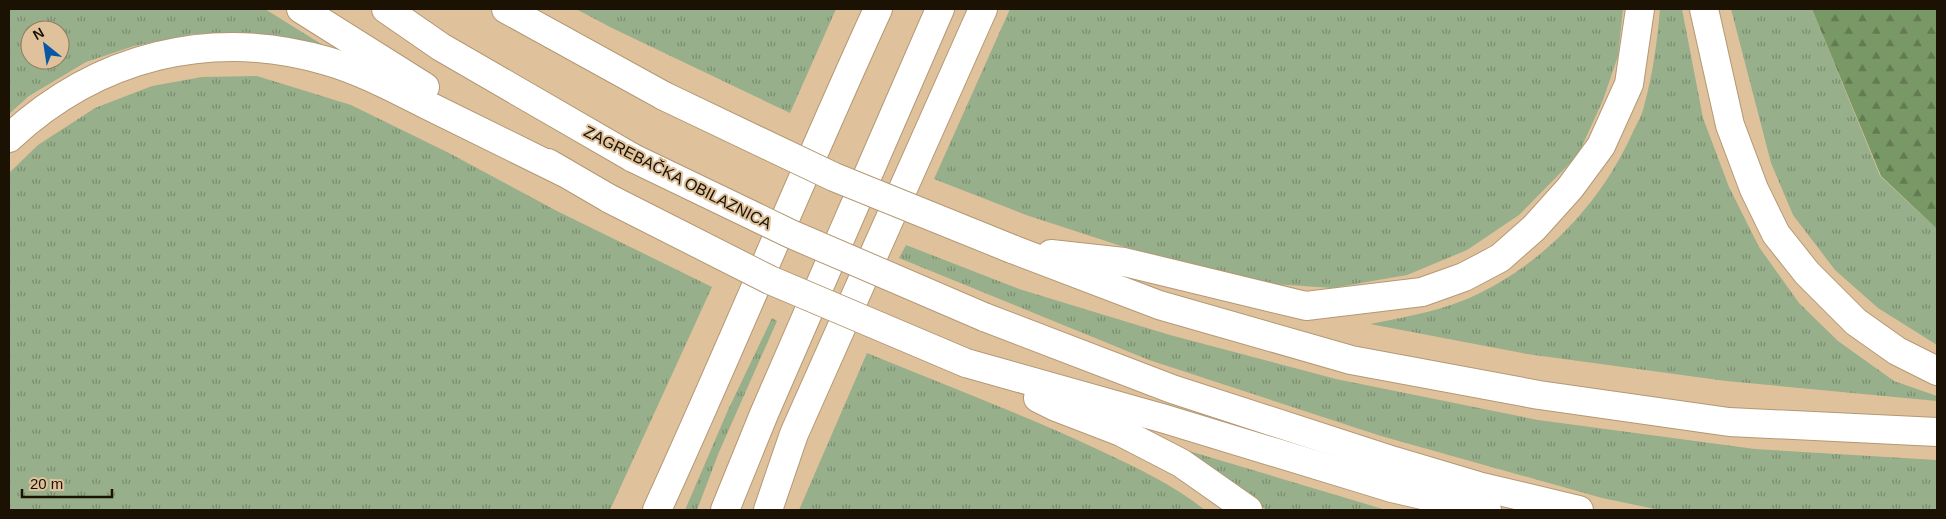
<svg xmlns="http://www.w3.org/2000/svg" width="1946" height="519" font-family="Arial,sans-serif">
<defs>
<pattern id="grass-tufts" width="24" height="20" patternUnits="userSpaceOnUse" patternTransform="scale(1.25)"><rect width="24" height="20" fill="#97af8a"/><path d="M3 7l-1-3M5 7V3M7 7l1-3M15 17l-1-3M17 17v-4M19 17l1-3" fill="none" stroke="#7a8d6f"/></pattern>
<pattern id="forest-firs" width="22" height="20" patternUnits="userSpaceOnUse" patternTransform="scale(1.25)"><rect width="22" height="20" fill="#789965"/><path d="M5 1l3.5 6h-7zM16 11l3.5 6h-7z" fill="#627b51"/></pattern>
</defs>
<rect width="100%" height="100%" fill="#dfc29c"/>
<g fill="url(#grass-tufts)" fill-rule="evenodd">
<path d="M9,9h256l61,38 -82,-14 -50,1 -60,12 -48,16 -57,34 -20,18zM30,30h30v30h-30z"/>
<polygon points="576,9 836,9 790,113 612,28"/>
<polygon points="1010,9 1623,9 1618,56 1603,100 1578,155 1519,215 1467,250 1407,275 1332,288 1257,283 1118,245 1026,215 934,179"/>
<path d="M1660,9h22l21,109 26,69 30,60 40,56 39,38 56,40 43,15v5l-211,-20 -199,-27 -157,-30c37,-7 76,-14 110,-31 67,-33 121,-91 152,-159 4,-9 10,-18 12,-28 9,-32 13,-64 16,-97z"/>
<polygon points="1731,9 1812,9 1880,176 1937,229 1937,345 1878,308 1835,270 1793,215 1771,163"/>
<polygon points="257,76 351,105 449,153 557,211 712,287 610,510 9,510 9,173 38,145 95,108 152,86 202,77"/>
<polygon points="906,245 1019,289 1170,335 1336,379 1538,420 1755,449 1937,460 1937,510 1660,510 1602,498 1381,436 1149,360 899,258"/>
<polygon points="772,318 777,321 719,452 697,510 685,510 728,410"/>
<path d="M867,353c77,32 156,61 232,97 36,17 75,35 106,60h-406z"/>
<polygon points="1189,451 1386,510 1266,510 1257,501"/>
</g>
<polygon fill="url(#forest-firs)" points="1812,9 1937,9 1937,229 1881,176"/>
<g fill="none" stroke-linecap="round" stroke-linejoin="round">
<g stroke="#b39874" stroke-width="30">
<g id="motorway">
<polyline points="301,9 425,87"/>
<polyline points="386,9 441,47 633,158"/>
<polyline points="506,9 664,96"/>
<polyline points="1704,9 1730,125 1754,189 1776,234 1807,273 1856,322 1897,351 1937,371"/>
<path d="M9,138c88,-82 202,-111 318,-77 35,10 68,28 100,44 46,23 91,45 136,67"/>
<polyline points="548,163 610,199"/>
<polyline points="1012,249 1159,305 1351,360 1539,395 1729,422 1937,432"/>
<polyline points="1051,254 1124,262 1306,306 1422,292 1464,277 1500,258 1534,228 1570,188 1601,146 1629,84 1640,9"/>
<polyline points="984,317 1172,389 1394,461 1478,486 1579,510"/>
<polyline points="966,363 1165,419 1392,488 1487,510"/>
<polyline points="1038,398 1056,407 1121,432 1181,463 1248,510"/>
<path d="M657,510c76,-166 145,-335 221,-501"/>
<polyline points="725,510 764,414 940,9"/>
<polyline points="768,510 794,434 983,9"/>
</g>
</g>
<use href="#motorway" stroke="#fff" stroke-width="28"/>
<g stroke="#b39874" stroke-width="30" stroke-linecap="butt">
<g id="motorway-bridge">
<polyline points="664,96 834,177 1012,249"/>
<polyline points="633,158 791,234 984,317"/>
<polyline points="610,199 770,280 966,363"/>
</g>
</g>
<use href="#motorway-bridge" stroke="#fff" stroke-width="28"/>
</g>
<g text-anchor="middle" stroke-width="4" stroke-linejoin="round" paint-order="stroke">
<g font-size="16" fill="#1c1204" stroke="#dfc29c">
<text transform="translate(678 177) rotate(27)" y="6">ZAGREBAČKA OBILAZNICA</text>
</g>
</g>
<rect width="1946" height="519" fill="none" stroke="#1c1204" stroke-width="20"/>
<g transform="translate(45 45) rotate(330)"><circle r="24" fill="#dfc29c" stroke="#917c5f"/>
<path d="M0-4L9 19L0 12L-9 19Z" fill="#0757a5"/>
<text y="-8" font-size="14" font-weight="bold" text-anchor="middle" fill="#1c1204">N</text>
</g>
<path d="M22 489v8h90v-8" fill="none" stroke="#1c1204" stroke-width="2.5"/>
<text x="30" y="489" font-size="15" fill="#1c1204" stroke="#dfc29c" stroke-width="4" paint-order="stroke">20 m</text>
</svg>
